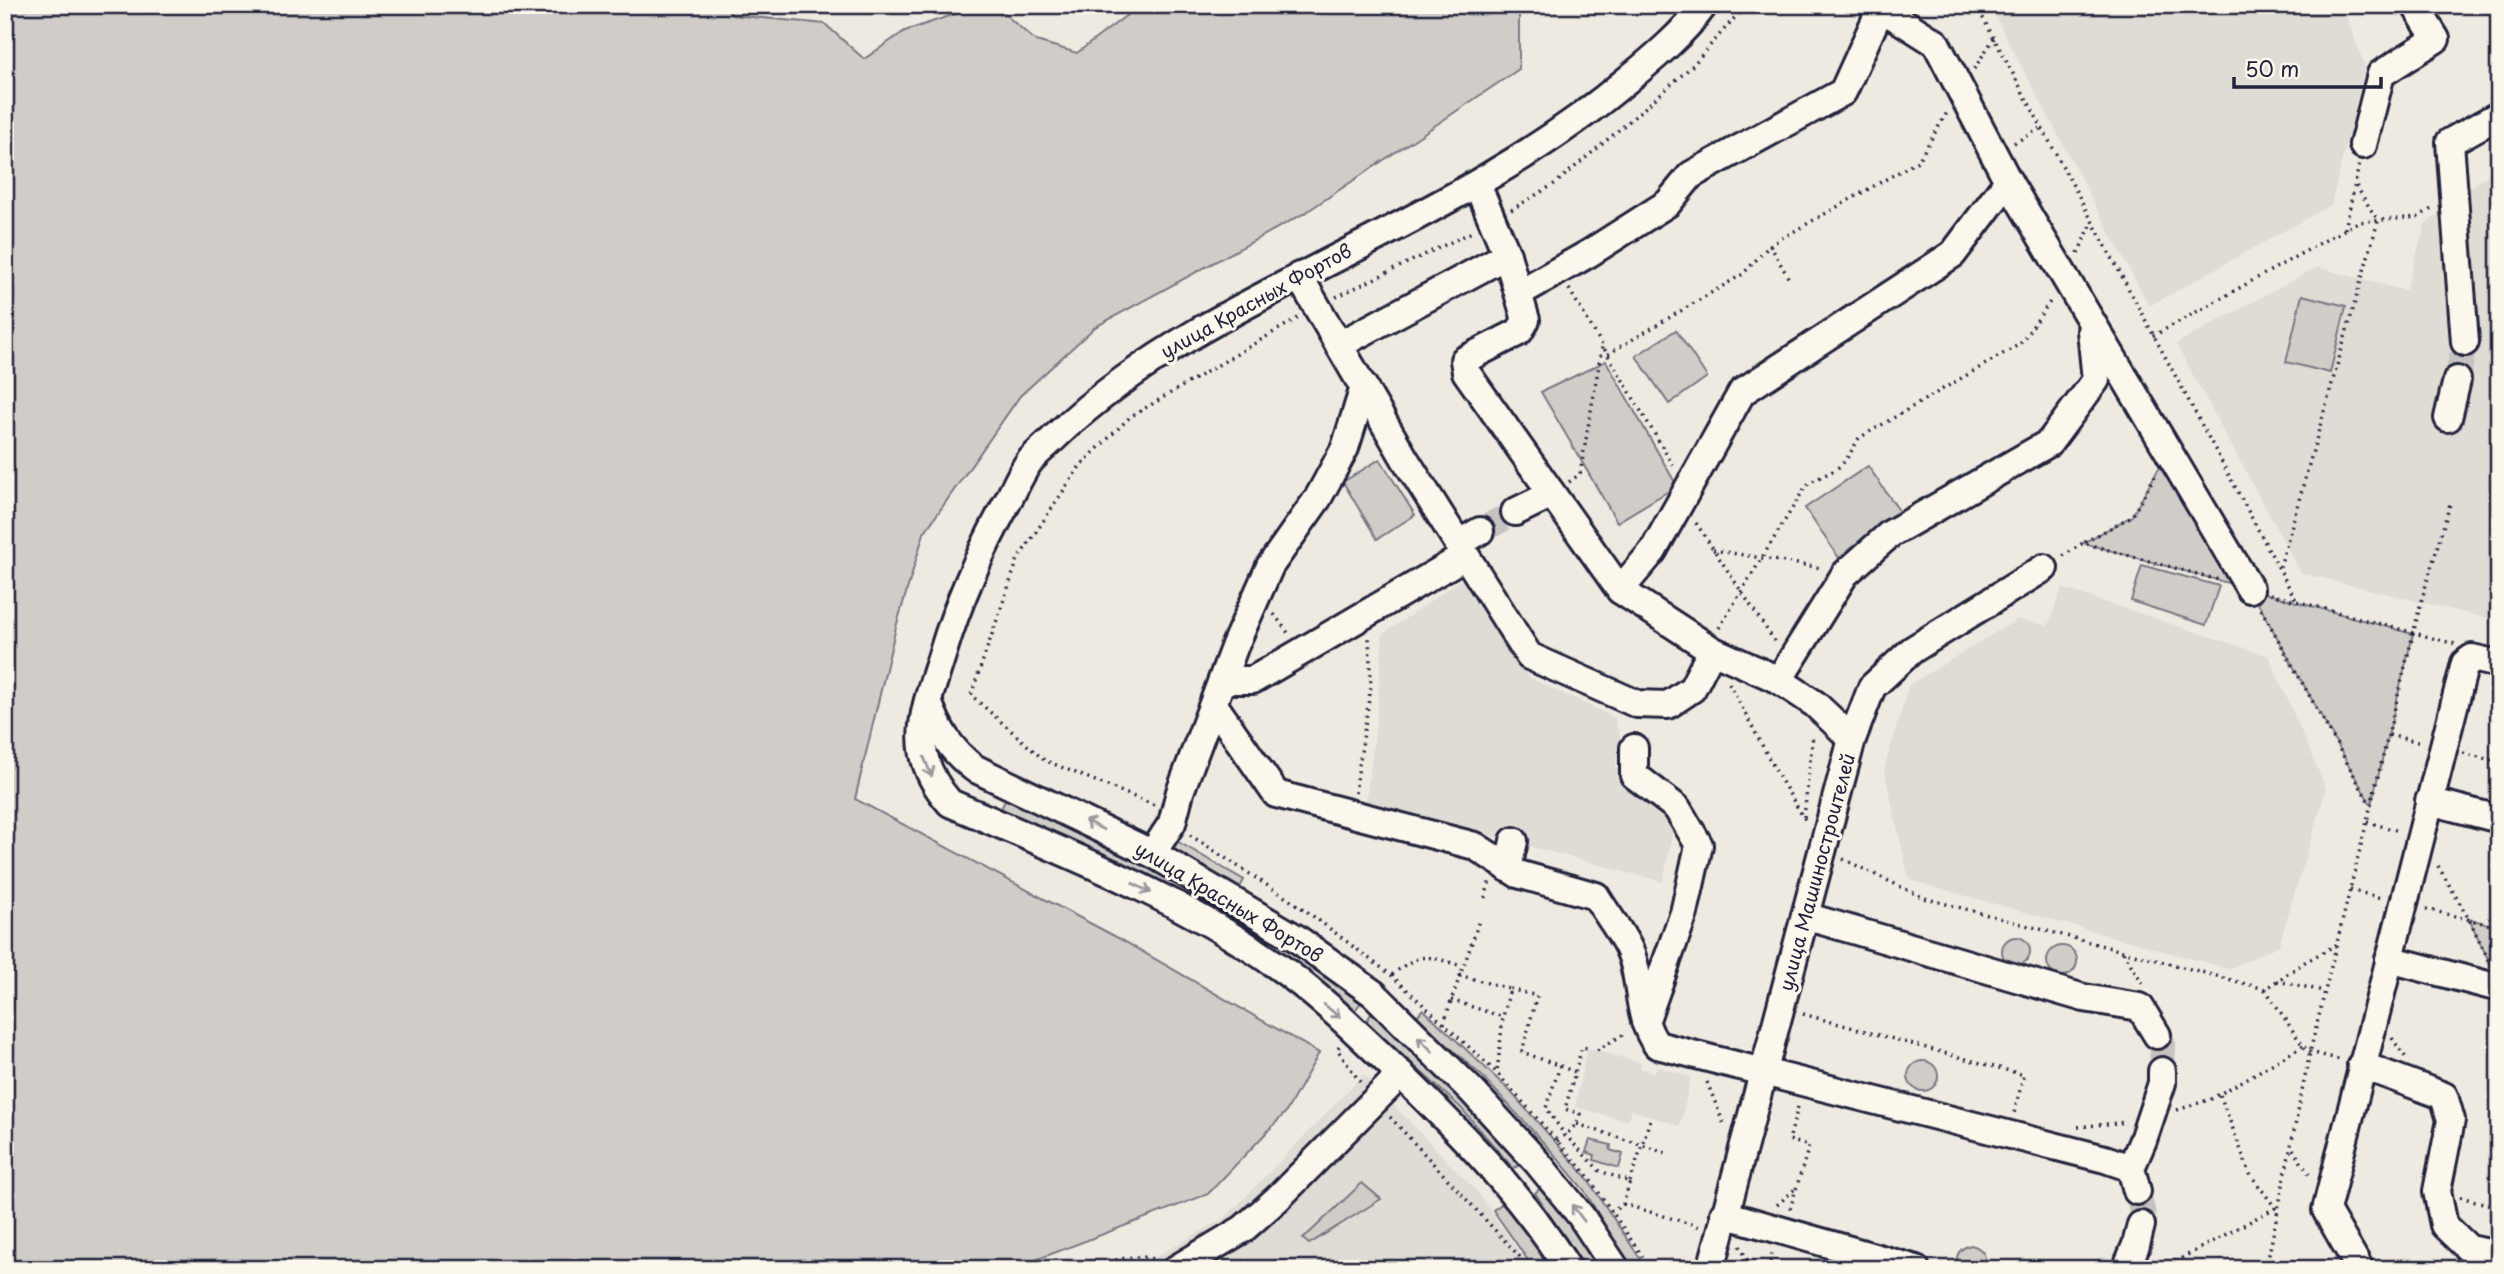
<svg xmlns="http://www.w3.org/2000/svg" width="2504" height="1274" font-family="'Playpen Sans',sans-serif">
<rect width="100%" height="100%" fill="#eeeae2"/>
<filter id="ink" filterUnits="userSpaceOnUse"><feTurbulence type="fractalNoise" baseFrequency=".0143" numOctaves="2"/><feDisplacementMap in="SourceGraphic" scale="14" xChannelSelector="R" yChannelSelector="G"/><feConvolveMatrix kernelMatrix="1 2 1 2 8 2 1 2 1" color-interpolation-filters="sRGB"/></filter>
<g filter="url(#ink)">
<g fill="#dfdbd5">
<polygon points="1989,5 2342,5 2365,67 2331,205 2149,306"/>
<polygon points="2499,165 2499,621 2301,573 2176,344 2317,267 2406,291 2425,225"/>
<polygon points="1462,579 1530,678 1614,717 1622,743 1615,767 1676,814 1663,882 1366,802 1376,724 1383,634"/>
<polygon points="2062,588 2269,656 2326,789 2279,945 2229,969 1909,880 1884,769 1909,685 2018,619 2048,626"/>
<polygon points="1587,1048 1641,1063 1640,1068 1654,1073 1657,1066 1691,1077 1680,1126 1631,1110 1627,1121 1575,1107"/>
<polygon points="1364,1074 1479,1194 1531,1269 1134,1269 1226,1217"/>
</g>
<g fill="#d0cdc9" stroke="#797882" stroke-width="2">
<polygon points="5,5 724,5 732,15 825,24 864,59 905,31 982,5 994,5 1036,41 1077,53 1140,5 1519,5 1519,69 1305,213 1095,327 1020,396 924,533 896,627 855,799 1120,939 1319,1053 1286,1112 1208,1194 1012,1269 5,1269"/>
<polygon points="2302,295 2346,306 2330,373 2286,362"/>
<polygon points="1676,330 1707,377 1669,404 1636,356"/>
<polygon points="1606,361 1677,486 1617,522 1541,392"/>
<polygon points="2168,452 2250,589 2413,634 2371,805 2250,589 2083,543 2132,516"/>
<polygon points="1380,459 1415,515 1377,539 1343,482"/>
<polygon points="1868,466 1902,515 1839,558 1805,508"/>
<polygon points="2142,565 2219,586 2206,625 2131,601"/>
<polygon points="1006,798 1151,866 1288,946 1362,1001 1353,1013 1144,876 1001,809"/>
<polygon points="1175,840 1244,880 1235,897 1166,858"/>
<polygon points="2469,919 2499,927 2499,982"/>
<circle cx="2016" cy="951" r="14"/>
<circle cx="2062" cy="961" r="15"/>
<polygon points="1423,1009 1509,1090 1584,1174 1647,1269 1631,1269 1584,1190 1553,1153 1483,1077 1416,1017"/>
<polygon points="1372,1012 1471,1101 1526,1163 1513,1168 1461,1108 1366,1022"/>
<circle cx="1923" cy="1076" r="15"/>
<polygon points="1590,1140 1611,1145 1610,1150 1623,1154 1619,1168 1594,1160 1595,1155 1586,1152"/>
<polygon points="1362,1183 1381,1199 1309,1244 1303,1239"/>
<polygon points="1542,1187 1573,1226 1601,1269 1585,1269 1535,1193"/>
<polygon points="1503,1203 1512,1209 1554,1269 1534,1269 1493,1210"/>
<path d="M1971,1245c12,3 18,12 12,24l-25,-1c-4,-12 1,-20 13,-23z"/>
</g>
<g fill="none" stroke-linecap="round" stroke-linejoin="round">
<g stroke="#c5c2c1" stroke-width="26" stroke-dasharray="26 13" stroke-linecap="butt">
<polyline points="2457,380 2465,342"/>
<polyline points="1480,531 1515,512"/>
<polyline points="2157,1035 2163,1045 2162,1071"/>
<polyline points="2137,1191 2143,1214 2141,1225"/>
</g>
<g stroke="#22223b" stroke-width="32">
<g id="minor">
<polyline points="1876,5 1936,43 2008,181 2250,589"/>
<polyline points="2363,145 2381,74 2436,39 2415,5"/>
<polyline points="1477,184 1507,255 1526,320 1519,332 1464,360 1466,372 1620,590 1712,650 1779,680 1815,704 1852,739 1711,1269"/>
<polyline points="1299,276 1405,459 1529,656 1637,704 1668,705 1692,689 1712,650"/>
<polyline points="1519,293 1588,254 1668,203 1691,175 1843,92 1881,8"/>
<polyline points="2465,342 2450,142 2499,115"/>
<polyline points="1339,345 1507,255"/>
<polyline points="2448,418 2457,380"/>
<polyline points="1515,512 1552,494"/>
<polyline points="1458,544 1480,531"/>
<polyline points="1620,590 1653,551 1742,392 1953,254 2008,181"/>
<polyline points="1223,680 1253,680 1465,556"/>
<polyline points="1779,680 1845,574 1890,534 2049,443 2096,380 2091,331"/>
<path d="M928,701c10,28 22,49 46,67l181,87 141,83 78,56 98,97 65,71 44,54 35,53"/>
<path d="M1214,705l62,89 199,52 43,28 78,22c10,17 23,33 32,51 15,30 7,69 29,98l448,114 26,9"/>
<polyline points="1852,739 1872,687 1912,650 2044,568"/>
<polyline points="1634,748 1634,775 1677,808 1699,845 1684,913 1645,1022"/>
<polyline points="2429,801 2499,819"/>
<polyline points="1155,855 1159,843 1172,823 1180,792 1235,645 1270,566 1318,498 1345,448 1364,387"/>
<polyline points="1508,868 1514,841"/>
<polyline points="1805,916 2084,998 2140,1007 2157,1035"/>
<polyline points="2389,959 2499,988"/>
<polyline points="2361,1065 2444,1096 2451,1120 2437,1191 2444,1225 2469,1249 2499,1255"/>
<polyline points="2137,1191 2131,1168 2143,1140 2162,1083 2162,1071"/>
<polyline points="1724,1214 1916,1269"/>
<polyline points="1176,1269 1243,1229 1277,1199 1401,1074"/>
<path d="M1568,1269c-47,-76 -112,-141 -176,-203 -37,-35 -74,-72 -116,-101 -99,-69 -215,-114 -326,-162 -46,-52 -25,-92 -7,-151 16,-53 39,-104 66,-153 6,-12 12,-26 20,-37 7,-9 18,-17 26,-25 43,-42 92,-75 144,-106 143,-82 301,-143 428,-251 27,-22 56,-46 77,-75"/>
<polyline points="2126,1269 2136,1245 2141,1225"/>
<polyline points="2360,1269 2326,1210 2465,663 2472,658 2499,664"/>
</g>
</g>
<g stroke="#22223b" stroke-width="3.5" stroke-dasharray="2 5" stroke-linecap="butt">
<polyline points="1976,5 2297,602"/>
<polyline points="1974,69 1994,38"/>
<polyline points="2014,143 2041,128"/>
<polyline points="1511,210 1556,183 1640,112 1691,67 1746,5"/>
<polyline points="2345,229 2359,165"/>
<polyline points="1770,245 1789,279"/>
<polyline points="2078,253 2092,223"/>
<polyline points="1569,289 1674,467"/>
<polyline points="1336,297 1474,231"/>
<polyline points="2153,336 2358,222 2418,217 2433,208"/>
<polyline points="1608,354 1743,274 1770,245 1918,161 1948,111"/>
<polyline points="1569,482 1580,474 1602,347"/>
<polyline points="1696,523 1775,642"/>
<polyline points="2085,542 2132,516 2155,476"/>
<polyline points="1713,550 1822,568"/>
<polyline points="2063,556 2083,543 2219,580"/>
<polyline points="2280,567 2378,221 2355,184"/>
<polyline points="2270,594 2455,644"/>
<polyline points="2261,609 2370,804"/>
<polyline points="1274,614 1288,633"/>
<path d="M1719,628l87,-142c9,-8 19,-10 30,-17 11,-7 16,-20 23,-31l161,-94 32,-45"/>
<polyline points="1729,683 1779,777 1807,823"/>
<polyline points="2389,735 2422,743"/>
<polyline points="2463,753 2499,762"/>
<polyline points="1355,793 1371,685 1369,637"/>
<polyline points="1154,805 1044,760 971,695 1018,559 1080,466 1130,417 1298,318"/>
<polyline points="1804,817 1813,734"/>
<polyline points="2367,822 2399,831"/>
<polyline points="1190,835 1305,910 1391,975 1497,1073 1587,1175 1651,1269"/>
<polyline points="1843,859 1924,898 2265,989 2305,962 2336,945"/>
<polyline points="2438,866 2469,919 2489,961"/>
<polyline points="2350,890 2381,898"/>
<polyline points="1485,898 1490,880"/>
<polyline points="2426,909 2499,927"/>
<polyline points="2123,952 2143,984"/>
<path d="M1392,975c30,-25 35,-19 70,-9"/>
<polyline points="1459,975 1510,989 1503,1017 1497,1073"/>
<polyline points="2277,981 2324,991"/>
<polyline points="1510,989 1537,996 1522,1052 1560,1066 1546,1108 1565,1135 1600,1171 1630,1182 1623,1204 1612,1212"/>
<polyline points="2265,989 2303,1046 2310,1052 2341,1060"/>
<polyline points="1451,1000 1503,1017"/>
<polyline points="1803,1014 2024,1075 2014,1113"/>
<path d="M1444,1024c10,-36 25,-69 35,-104"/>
<polyline points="2392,1038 2406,1058"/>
<polyline points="1339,1046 1337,1049 1360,1082"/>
<polyline points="1597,1050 1626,1033"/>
<polyline points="1560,1066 1575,1072"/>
<polyline points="1707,1082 1725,1127"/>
<polyline points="2220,1095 2250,1174 2277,1210"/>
<polyline points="2177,1110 2211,1099 2303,1046"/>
<polyline points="2488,1110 2499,1113"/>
<polyline points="1390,1117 1519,1256 1527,1269"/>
<polyline points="1577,1124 1669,1154"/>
<polyline points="2078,1127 2126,1122"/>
<path d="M1557,1141c11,-8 20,-14 23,-27l-15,-5 17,-62 5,1"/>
<polyline points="2293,1149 2311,1178"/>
<polyline points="1630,1182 1651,1117"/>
<polyline points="2460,1197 2499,1207"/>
<polyline points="1623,1204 1701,1227"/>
<polyline points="1777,1205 1795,1189"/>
<polyline points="1790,1209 1809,1146 1789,1140 1799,1103"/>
<polyline points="1740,1246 1752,1269"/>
<polyline points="2149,1265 2163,1268 2275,1208"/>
<path d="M1089,1269c21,-8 44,-16 66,-10"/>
<polyline points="1768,1269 1773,1251"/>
<polyline points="2266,1269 2310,1052 2421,602 2450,504"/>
</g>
<use href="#minor" stroke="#fbf7ec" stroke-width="26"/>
</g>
<defs><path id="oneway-shaft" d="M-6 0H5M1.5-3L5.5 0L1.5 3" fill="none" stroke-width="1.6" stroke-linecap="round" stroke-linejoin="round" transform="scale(1.75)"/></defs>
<g stroke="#99979c">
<use href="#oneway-shaft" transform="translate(928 767) rotate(68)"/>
<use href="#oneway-shaft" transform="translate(1094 825) rotate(-153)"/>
<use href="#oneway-shaft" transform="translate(1142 888) rotate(27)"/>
<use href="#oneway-shaft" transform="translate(1332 1011) rotate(40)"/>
<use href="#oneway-shaft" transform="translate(1425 1044) rotate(-135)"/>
<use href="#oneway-shaft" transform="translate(1578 1213) rotate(-127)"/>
</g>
</g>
<g text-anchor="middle" stroke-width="6" stroke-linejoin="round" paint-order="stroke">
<g font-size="19" fill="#22223b" stroke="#fbf7ec">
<text transform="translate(1256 301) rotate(-29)" y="7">улица Красных Фортов</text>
<text transform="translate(1817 872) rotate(-75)" y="7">улица Машиностроителей</text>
<text transform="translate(1229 902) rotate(31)" y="7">улица Красных Фортов</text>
</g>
</g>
<rect width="2504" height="1274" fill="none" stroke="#fbf7ec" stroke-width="28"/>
<rect x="14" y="14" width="2476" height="1246" fill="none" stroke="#22223b" stroke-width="2.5" filter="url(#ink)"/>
<path d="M2234 77v10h147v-10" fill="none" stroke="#22223b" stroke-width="3.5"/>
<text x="2245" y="77" font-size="21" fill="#22223b" stroke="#fbf7ec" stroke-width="5" paint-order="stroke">50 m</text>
</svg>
